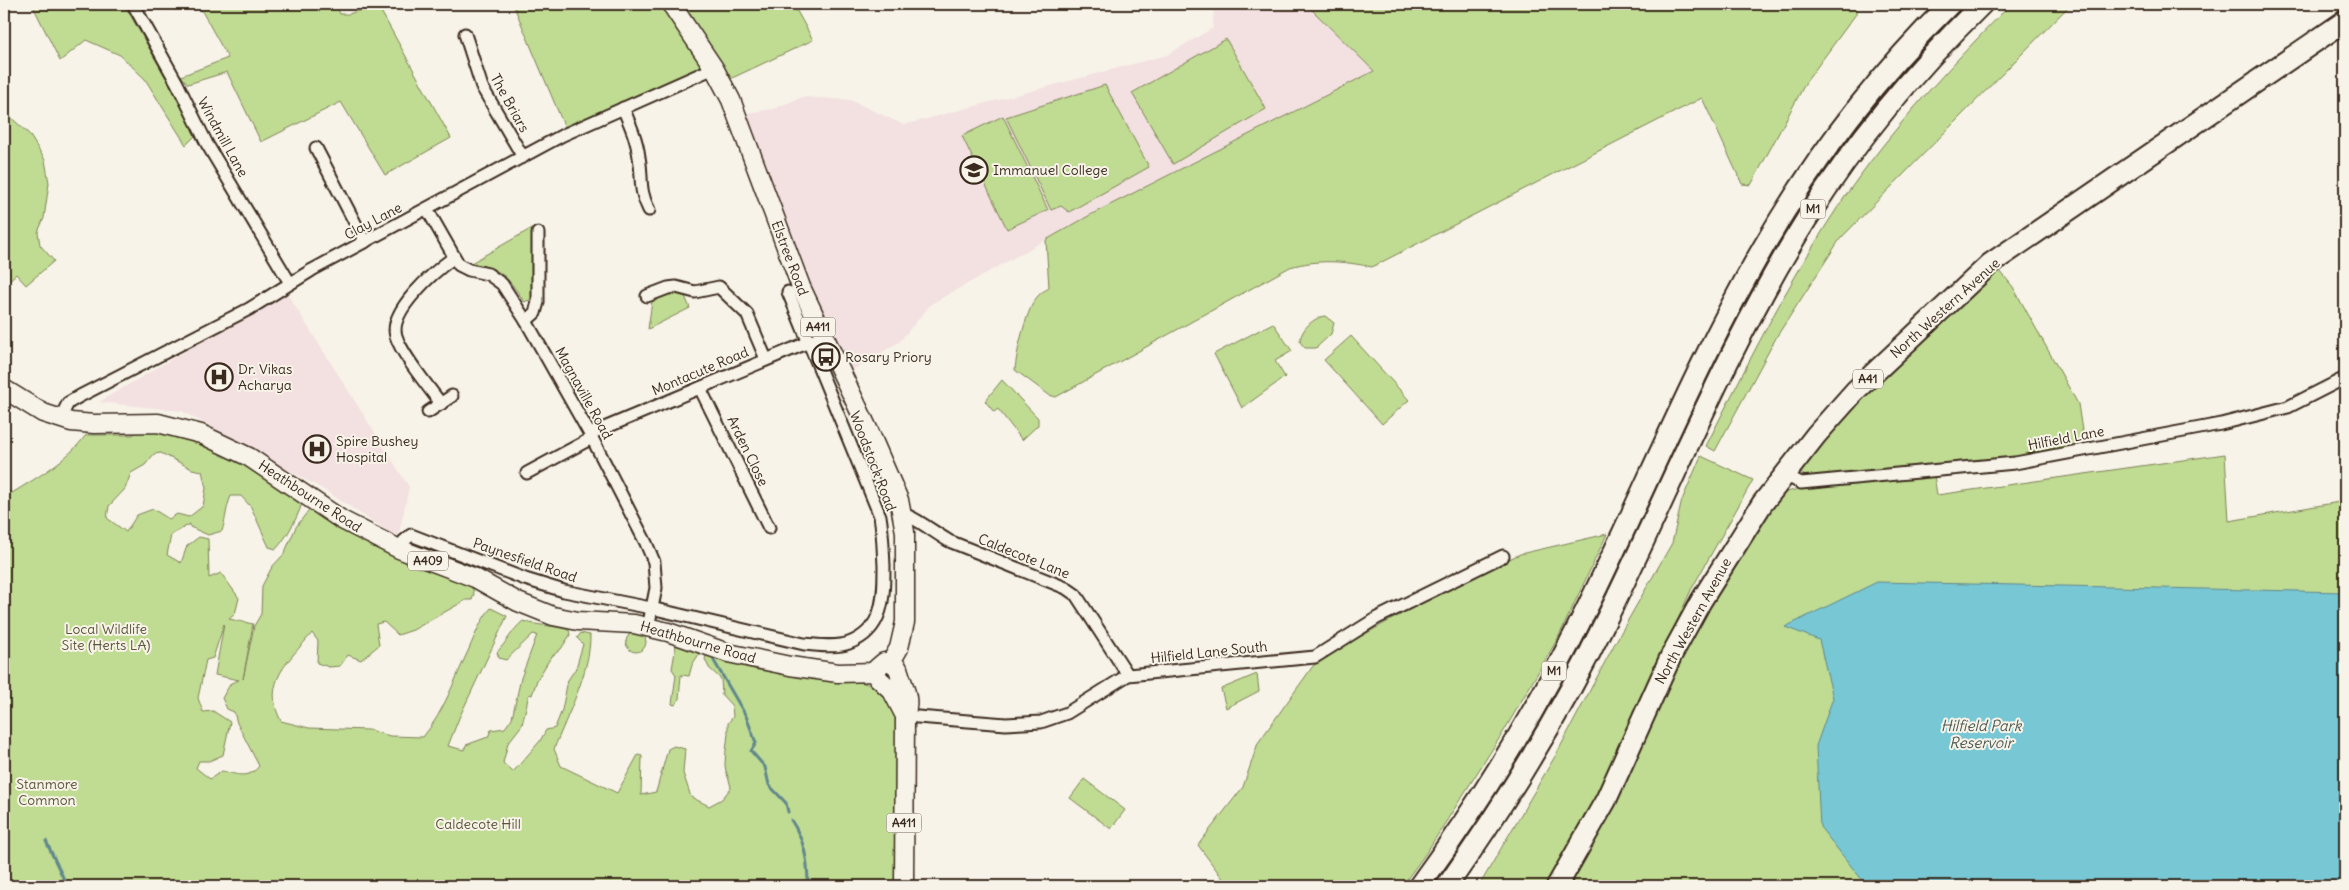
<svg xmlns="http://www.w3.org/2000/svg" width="2349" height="890" font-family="Delius,sans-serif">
<rect width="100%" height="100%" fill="#f7f3e8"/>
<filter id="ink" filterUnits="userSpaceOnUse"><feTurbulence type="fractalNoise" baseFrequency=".02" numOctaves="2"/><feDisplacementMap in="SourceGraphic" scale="10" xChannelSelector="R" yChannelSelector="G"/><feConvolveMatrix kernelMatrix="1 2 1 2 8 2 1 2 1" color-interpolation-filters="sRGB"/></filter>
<g filter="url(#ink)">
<g fill="#f3e0e1">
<polygon points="1214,4 1306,4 1374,71 1092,214 931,304 899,342 849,372 823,320 747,113 773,109 803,97 850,100 904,125 1167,55 1213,28"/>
<polygon points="286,292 409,487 398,538 326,491 182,411 99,402"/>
</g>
<g fill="#c0db92" stroke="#7e8258" fill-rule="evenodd">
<polygon points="32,4 124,4 193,125 195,136 186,145 145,79 120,55 86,40 60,61"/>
<polygon points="198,4 336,4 340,14 349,14 377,4 451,138 385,175 341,102 261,142 227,72 188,84 181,76 228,58"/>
<polygon points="513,4 664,4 704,67 565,128"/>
<polygon points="684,4 793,4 813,40 730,79"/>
<path d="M1306,4h546l4,6v4l-50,68 -55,103 -9,-1 -40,-86 -330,169c-29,-6 -53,-8 -82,0l-234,130 -7,-2 -34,-25c1,-16 12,-65 24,-75 2,-3 7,-5 10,-7l-3,-48 46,-26 282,-143z"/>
<path d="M2011,4h60l-231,235 -63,97 -62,115 -9,-5c35,-69 70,-140 111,-206 52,-87 123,-164 194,-236z"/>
<polygon points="1226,39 1266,109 1173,164 1132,93"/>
<polygon points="1105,85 1149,167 1069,212 1061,206 1051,210 1006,117"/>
<polygon points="4,111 29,134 45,160 49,183 44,218 38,232 40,245 54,261 26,285 16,274 4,285"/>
<polygon points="1003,116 1048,210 1007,229 962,136"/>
<path d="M534,227l1,71 -11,4c-16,-25 -23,-34 -53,-39z"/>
<polygon points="2000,271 2013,287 2078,404 2084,444 2013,459 1815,476 1806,477 1800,472 1800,468 1823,435 1963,299"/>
<polygon points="668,291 684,294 690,308 648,329 652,301 654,298"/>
<path d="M1325,316l9,7 -3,11 -15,14h-11l-5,-6c0,-12 14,-25 25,-26z"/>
<polygon points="1273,323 1292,351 1275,361 1285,377 1242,408 1214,354"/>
<polygon points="1351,336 1409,400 1382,424 1324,360"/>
<polygon points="1002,380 1038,418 1038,425 1022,440 998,409 994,412 985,401"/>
<path d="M139,429l64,9 100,59c-1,14 -17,42 -27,52l-7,-2 -18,-40 -10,-11h-10c-5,11 -5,23 -9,35l-14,4 -18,-8v-3l-19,11 -4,20 14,8 6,-17 12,-9 9,2 1,39 12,-5 18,25 -4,16 -6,5 24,5 -10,55 11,-53 7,-12 1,-28 10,-19 12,-13 12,-27 12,-16 6,-2 94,55 64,22 2,8 -2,6h-6l-53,30 -15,5 -14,-13 -8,2 3,21 -18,15 -13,-5 -8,11 -11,1 -12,-4 1,-22 -6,-8c-23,28 -51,49 -31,88l28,7 60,2 21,6 33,1c21,-25 32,-59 46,-88 6,-14 12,-30 22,-41l16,8 -48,102 -11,28 16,4 2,-5 22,-8 3,-7 14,-2 7,-10 9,-40 16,-43 -4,-1 -27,26 -7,-2 -2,-6c10,-10 15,-22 26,-31 15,5 30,4 46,9l1,5 -9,14 -10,8 -14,23 -5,15 -3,-1 -7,31 -14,18 -5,20 10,9 27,-31 6,-11 9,-2 7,-18 6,-30 8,-12 7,-24 -6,-6 4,-5 9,2c1,35 -23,81 -36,114l7,17 56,27 21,-38 4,1 -1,39 15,-3 12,-43 6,-3 11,3 -2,24 8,24 18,9 13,-7 9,-11c-1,-8 -6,-16 -6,-24 0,-14 4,-27 3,-41l5,-6 -1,-11 -10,-11 -1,-16 -12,-11 -4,-9 2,-6c17,7 33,14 51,17 29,5 97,5 121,19 12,8 16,18 21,31l-1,166h-895v-395l2,-2 6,4c26,-16 56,-33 74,-58h47zM161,453l31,16 10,2 4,17 -3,18 -14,11 -12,-3 -8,5 -16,-10 -16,6 -11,17 -19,-14 2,-12 16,-17 6,-16 14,-8 9,-11zM224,624l-9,51 24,5 -8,3 -9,15 5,11 7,3 3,11 22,43c-10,14 -23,8 -37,5l-12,8 -14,-11 3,-7h10l14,-6 7,-33 -17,-11 -10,1 -5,-14 8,-38 7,-2z"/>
<polygon points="2225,454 2229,521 2345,501 2345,886 1566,886 1588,848 1606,823 1705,606 1778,496 1786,492 1804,488 1934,475 1937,495"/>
<polygon points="1701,456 1753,480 1691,590 1623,742 1565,864 1551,886 1479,886 1557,753 1615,643 1672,543 1682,500"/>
<polygon points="1607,534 1558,638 1504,731 1426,853 1402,886 1222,886 1226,883 1198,845 1243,787 1258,743 1313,666 1352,641 1464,580 1520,554"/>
<circle cx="636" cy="642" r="10"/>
<polygon points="676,645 687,646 699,654 692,665 689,676 681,675 679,699 675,705 672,704 676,675 672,669"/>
<polygon points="1257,674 1259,691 1226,708 1221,689"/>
<polygon points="1084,779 1125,810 1111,829 1070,798"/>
</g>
<polygon fill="#78c7d5" stroke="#60888c" points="1877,582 2345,592 2345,886 1867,886 1820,827 1816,746 1833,698 1819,640 1785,627"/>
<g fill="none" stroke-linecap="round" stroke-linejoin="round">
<g stroke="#60888c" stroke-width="3">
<polyline points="714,661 746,716 756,743 751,751 765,767 769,785 786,803 788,812"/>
<path d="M791,820c14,21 17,42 17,66"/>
<polyline points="46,841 67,886"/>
</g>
<g stroke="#3b2a1e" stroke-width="15">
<g id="street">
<polyline points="133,4 177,83 207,144 290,283"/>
<polyline points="465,34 482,87 523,157"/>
<path d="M623,108c7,16 14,32 16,49 4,21 -1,32 10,53"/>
<polyline points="316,148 365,242"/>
<polyline points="427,209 459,265 469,270 488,274 502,284 526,321 592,438 646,543 654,562 656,588 648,628"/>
<polyline points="647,296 668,288 676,287 695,292 719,287 747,314 766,359"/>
<polyline points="526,321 535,313 538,302 538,233"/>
<polyline points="700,388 769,528"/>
<path d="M441,404c-13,-18 -39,-49 -45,-68 -8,-25 39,-65 57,-78"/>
<polyline points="428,412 452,396"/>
<polyline points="60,419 68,403 80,396 249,309 312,270 563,135 714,68"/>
<polyline points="590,434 814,340"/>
<polyline points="527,473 592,438"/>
<polyline points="1785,475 1801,483 2015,463 2221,424 2288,407 2345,378"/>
<path d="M904,515c8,0 34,20 45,26l117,47 10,7 52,80"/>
<path d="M399,549l5,-8 7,-6 114,44 39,12 87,17 153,36c14,1 32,4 45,-1 35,-13 35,-46 35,-77 -1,-17 -1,-33 -4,-50l-92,-224"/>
<polyline points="905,716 1006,724 1041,722 1067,713 1128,675 1315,657 1377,618 1503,556"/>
</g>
</g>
<g stroke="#3b2a1e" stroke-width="21">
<g id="primary">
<polyline points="671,4 714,68 731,100 801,287 869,431 899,500 905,532 905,622 899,648 891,662"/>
<polyline points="4,389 43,413 71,422 94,424 158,423 201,434 249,457 342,520 399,549 475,578 518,602 553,616 578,621 634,624 668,632 728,653 790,666 838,673 876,672"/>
<path d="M904,886l1,-170c7,-18 -3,-32 -7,-48l-7,-6h-7l-7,6v9l15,14 13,25"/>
</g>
</g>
<g stroke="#3b2a1e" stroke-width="24">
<g id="highway">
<path d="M1419,886c64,-88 122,-182 169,-280 59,-120 109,-244 176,-360 50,-87 114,-171 186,-242"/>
<path d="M1447,886c60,-85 115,-174 160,-268 66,-134 121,-274 201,-401 49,-78 109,-149 174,-213"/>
<polyline points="1557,886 1606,800 1671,656 1701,601 1762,504 1816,435 1856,390 1990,264 2345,21"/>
</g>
</g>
<use href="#street" stroke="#f7f3e8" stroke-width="11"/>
<use href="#primary" stroke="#f7f3e8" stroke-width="18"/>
<use href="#highway" stroke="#f7f3e8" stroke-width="20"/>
</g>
</g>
<defs>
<g id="school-ring" transform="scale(1.4375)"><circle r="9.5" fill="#f7f3e8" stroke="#3b2a1e" stroke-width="1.5"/><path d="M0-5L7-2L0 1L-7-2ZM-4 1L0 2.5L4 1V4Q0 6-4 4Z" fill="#3b2a1e"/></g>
<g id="bus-ring" transform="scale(1.4375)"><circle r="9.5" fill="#f7f3e8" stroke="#3b2a1e" stroke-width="1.5"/><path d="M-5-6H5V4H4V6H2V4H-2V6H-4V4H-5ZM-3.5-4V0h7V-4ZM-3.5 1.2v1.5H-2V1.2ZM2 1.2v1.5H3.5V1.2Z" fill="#3b2a1e"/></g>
<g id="hospital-ring" transform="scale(1.4375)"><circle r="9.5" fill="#f7f3e8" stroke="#3b2a1e" stroke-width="1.5"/><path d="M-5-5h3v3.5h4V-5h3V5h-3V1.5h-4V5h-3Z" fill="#3b2a1e"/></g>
</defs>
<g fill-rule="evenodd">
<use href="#school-ring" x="974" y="170"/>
<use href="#bus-ring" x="826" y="357"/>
<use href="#hospital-ring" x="219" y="377"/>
<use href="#hospital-ring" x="317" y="449"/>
</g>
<g text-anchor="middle" stroke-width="4" stroke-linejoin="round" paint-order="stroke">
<g fill="#f7f3e8" stroke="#73665b" stroke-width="1">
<rect x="1800.5" y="199.5" width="25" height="19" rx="4"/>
<rect x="800.5" y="317.5" width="35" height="19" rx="4"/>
<rect x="1853" y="369.5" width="30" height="19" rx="4"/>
<rect x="408" y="551.5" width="40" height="19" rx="4"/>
<rect x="1541.5" y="661.5" width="25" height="19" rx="4"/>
<rect x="886.5" y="813.5" width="35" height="19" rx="4"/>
</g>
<g font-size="12" font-weight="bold" fill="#3b2a1e">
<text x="1813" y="213">M1</text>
<text x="818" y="331">A411</text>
<text x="1868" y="383">A41</text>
<text x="428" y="565">A409</text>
<text x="1554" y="675">M1</text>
<text x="904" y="827">A411</text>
</g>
<g font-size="14" fill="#3b2a1e" stroke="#f7f3e8">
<text transform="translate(510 103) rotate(61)" y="5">The Briars</text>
<text transform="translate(223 137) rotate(61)" y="5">Windmill Lane</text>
<text transform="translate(373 221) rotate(-28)" y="5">Clay Lane</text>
<text transform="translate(790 258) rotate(69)" y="5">Elstree Road</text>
<text transform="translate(1945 308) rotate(-42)" y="5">North Western Avenue</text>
<text transform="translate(700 371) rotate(-23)" y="5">Montacute Road</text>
<text transform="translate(584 393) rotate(61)" y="5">Magnaville Road</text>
<text transform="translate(2066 438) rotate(-11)" y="5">Hilfield Lane</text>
<text transform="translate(748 451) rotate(64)" y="5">Arden Close</text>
<text transform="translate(873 461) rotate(69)" y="5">Woodstock Road</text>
<text transform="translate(310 496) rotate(33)" y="5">Heathbourne Road</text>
<text transform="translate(1024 556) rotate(22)" y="5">Caldecote Lane</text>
<text transform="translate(525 560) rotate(19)" y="5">Paynesfield Road</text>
<text transform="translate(1693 621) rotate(-61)" y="5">North Western Avenue</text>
<text transform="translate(698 642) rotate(16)" y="5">Heathbourne Road</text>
<text transform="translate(1209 652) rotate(-6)" y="5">Hilfield Lane South</text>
</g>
<g font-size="14" fill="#3b2a1e" stroke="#f7f3e8" text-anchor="start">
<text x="993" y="175">Immanuel College</text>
<text x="845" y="362">Rosary Priory</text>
<text x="238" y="374">Dr. Vikas<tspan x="238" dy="16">Acharya</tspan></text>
<text x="336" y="446">Spire Bushey<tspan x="336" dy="16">Hospital</tspan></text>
</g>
<g font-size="14" fill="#5c563b" stroke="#f7f3e8">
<text x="106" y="634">Local Wildlife<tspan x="106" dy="16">Site (Herts LA)</tspan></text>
<text x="47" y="789">Stanmore<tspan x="47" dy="16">Common</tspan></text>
<text x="478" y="829">Caldecote Hill</text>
</g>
<g font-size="15" font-style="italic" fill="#4d5955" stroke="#f7f3e8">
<text x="1981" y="731">Hilfield Park<tspan x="1981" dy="17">Reservoir</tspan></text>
</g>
</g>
<rect width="2349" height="890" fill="none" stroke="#f7f3e8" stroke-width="20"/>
<rect x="10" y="10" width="2329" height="870" fill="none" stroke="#3b2a1e" stroke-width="2" filter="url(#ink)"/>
</svg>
